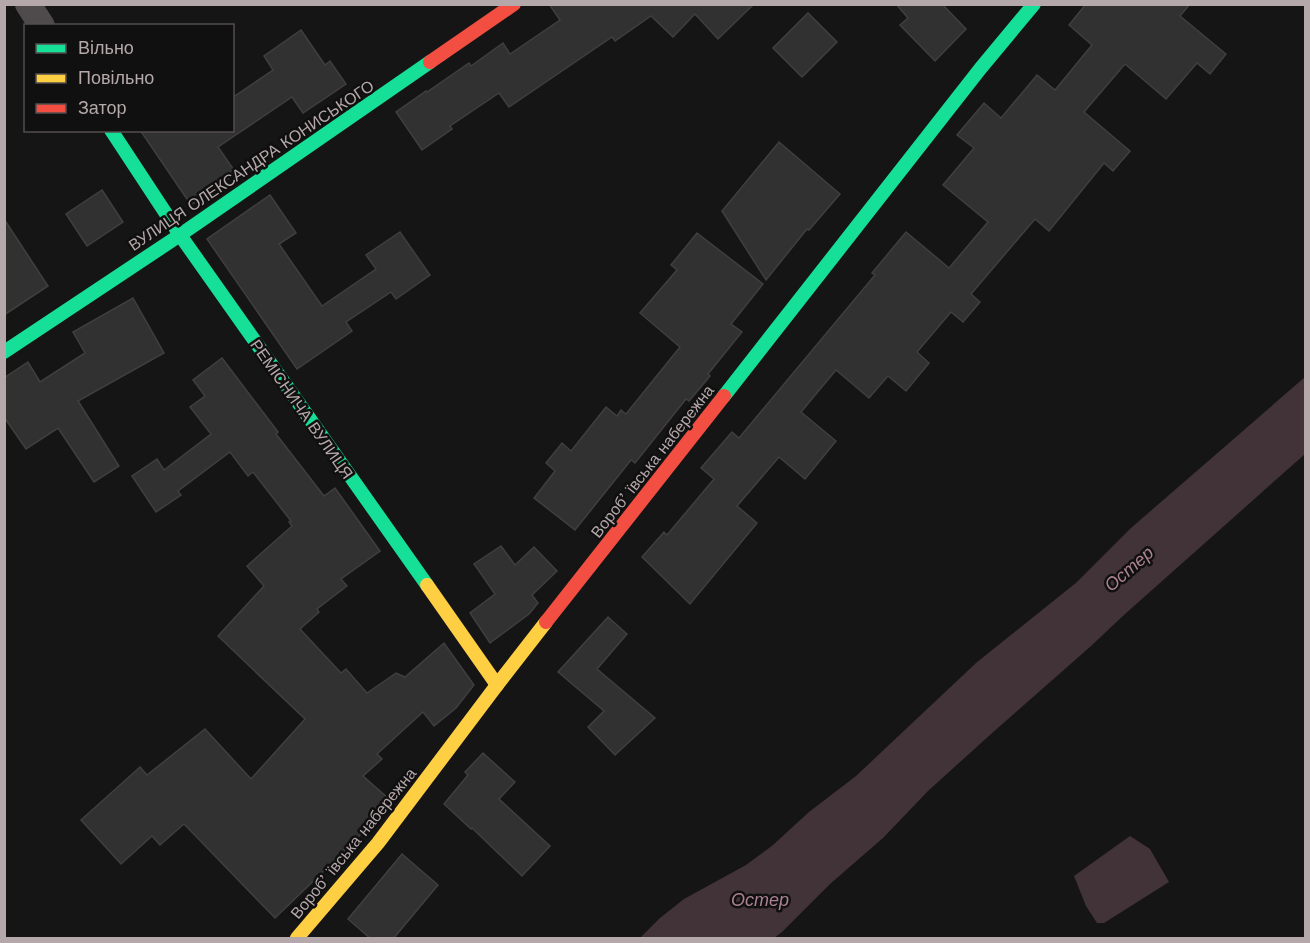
<svg xmlns="http://www.w3.org/2000/svg" width="1310" height="943" font-family="'Work Sans',sans-serif">
<rect width="100%" height="100%" fill="#151515"/>
<g fill="#423339">
<polygon points="1305,377 1305,454 1125,614 1091,646 991,734 928,791 883,838 830,884 782,932 774,938 640,938 660,918 684,899 746,865 773,845 809,812 856,776 976,663 1077,582 1131,528"/>
<polygon points="1130,836 1150,849 1169,882 1104,923 1097,923 1086,906 1074,876"/>
</g>
<g fill="#323131" stroke="#413e3f" stroke-width="1.5">
<polygon points="549,4 754,4 718,39 695,14 673,37 651,16 615,41 612,37 509,107 499,93 450,126 452,129 422,150 396,112 426,91 427,92 469,63 471,66 503,43 510,54 560,20"/>
<polygon points="896,4 942,4 966,29 935,61 900,25 908,18"/>
<polygon points="1086,4 1190,4 1180,16 1226,54 1210,74 1197,63 1166,99 1125,64 1084,112 1130,151 1113,171 1104,163 1049,231 1035,219 971,294 980,302 963,322 951,312 917,352 929,363 906,391 888,376 869,398 836,370 801,412 836,441 805,479 779,457 737,506 757,523 690,604 642,557 664,532 667,535 714,479 701,468 732,432 739,438 875,275 872,273 906,232 949,268 988,222 943,185 974,148 957,135 984,103 1001,118 1037,75 1055,90 1092,45 1069,25"/>
<polygon points="808,13 837,42 802,77 773,48"/>
<polygon points="301,30 325,65 330,61 346,84 303,113 292,97 218,147 236,173 191,205 140,130 232,130 232,98 273,70 264,56"/>
<polygon points="779,142 840,194 809,230 807,229 766,280 722,211"/>
<polygon points="102,190 123,222 87,246 66,214"/>
<polygon points="270,195 296,233 279,244 322,306 376,269 366,255 400,232 430,275 396,299 391,292 346,322 352,331 297,369 207,239"/>
<polygon points="4,219 48,286 4,315"/>
<polygon points="697,233 763,284 731,324 742,332 708,374 710,376 689,401 686,399 635,463 631,460 575,530 534,498 555,471 546,463 562,443 571,451 606,407 617,416 621,410 626,414 680,347 640,313 677,270 671,265"/>
<polygon points="133,298 164,353 78,401 119,466 94,482 58,428 26,449 4,417 4,378 28,362 40,382 85,353 73,332"/>
<polygon points="222,358 278,432 276,434 324,496 335,488 380,551 341,579 347,586 317,609 319,612 300,629 341,673 346,669 367,693 396,673 405,677 444,643 474,685 456,708 434,726 423,712 377,754 382,759 363,776 388,798 357,839 275,918 184,824 160,845 152,836 121,864 81,820 140,767 147,775 205,729 251,779 305,719 218,636 264,586 247,566 292,526 289,522 291,521 253,472 248,476 230,452 178,491 181,495 156,512 132,476 157,459 164,470 211,434 190,407 205,396 193,380"/>
<polygon points="501,546 515,565 534,547 557,571 532,595 538,603 529,614 490,643 470,613 495,594 474,564"/>
<polygon points="608,617 627,634 597,669 655,718 615,755 588,727 604,711 558,672"/>
<polygon points="483,753 515,782 499,799 550,846 522,876 472,828 471,829 444,804 468,775 465,772"/>
<polygon points="402,854 438,885 393,939 371,939 348,919"/>
</g>
<g fill="none" stroke-linecap="round" stroke-linejoin="round">
<polyline stroke="#4f4b4c" stroke-width="26" points="28,4 42,26"/>
<g stroke="#16e098" stroke-width="14">
<polyline points="111,130 180,235 427,585"/>
<polyline points="4,352 180,235 430,62"/>
<polyline points="724,396 980,69 1034,4"/>
</g>
<g stroke="#ffcf43" stroke-width="14">
<polyline points="427,585 497,685"/>
<polyline points="297,938 378,843 497,685 546,622"/>
</g>
<g stroke="#f24e42" stroke-width="14">
<polyline points="430,62 514,4"/>
<polyline points="546,622 724,396"/>
</g>
</g>
<g text-anchor="middle" stroke-width="5" stroke-linejoin="round" paint-order="stroke">
<g font-size="16" fill="#b5a8aa" stroke="#111010">
<text transform="translate(251 165) rotate(-34)" y="6">ВУЛИЦЯ ОЛЕКСАНДРА КОНИСЬКОГО</text>
<text transform="translate(302 409) rotate(55)" y="6">РЕМІСНИЧА ВУЛИЦЯ</text>
<text transform="translate(652 461) rotate(-52)" y="6">Воробʼївська набережна</text>
<text transform="translate(353 843) rotate(-51)" y="6">Воробʼївська набережна</text>
</g>
<g font-size="18" font-style="italic" fill="#ac8293" stroke="#111010">
<text transform="translate(1129 569) rotate(-41)" y="6">Остер</text>
<text x="760" y="906">Остер</text>
</g>
</g>
<rect width="1310" height="943" fill="none" stroke="#b5a8aa" stroke-width="12"/>
<rect x="24" y="24" width="210" height="108" fill="#111010" stroke="#534d4e" stroke-width="1.5"/>
<rect x="36" y="44" width="30" height="9" fill="#16e098" stroke="#534d4e" stroke-width="1.5"/>
<text x="78" y="54" font-size="18" fill="#b5a8aa">Вільно</text>
<rect x="36" y="74" width="30" height="9" fill="#ffcf43" stroke="#534d4e" stroke-width="1.5"/>
<text x="78" y="84" font-size="18" fill="#b5a8aa">Повільно</text>
<rect x="36" y="104" width="30" height="9" fill="#f24e42" stroke="#534d4e" stroke-width="1.5"/>
<text x="78" y="114" font-size="18" fill="#b5a8aa">Затор</text>
</svg>
